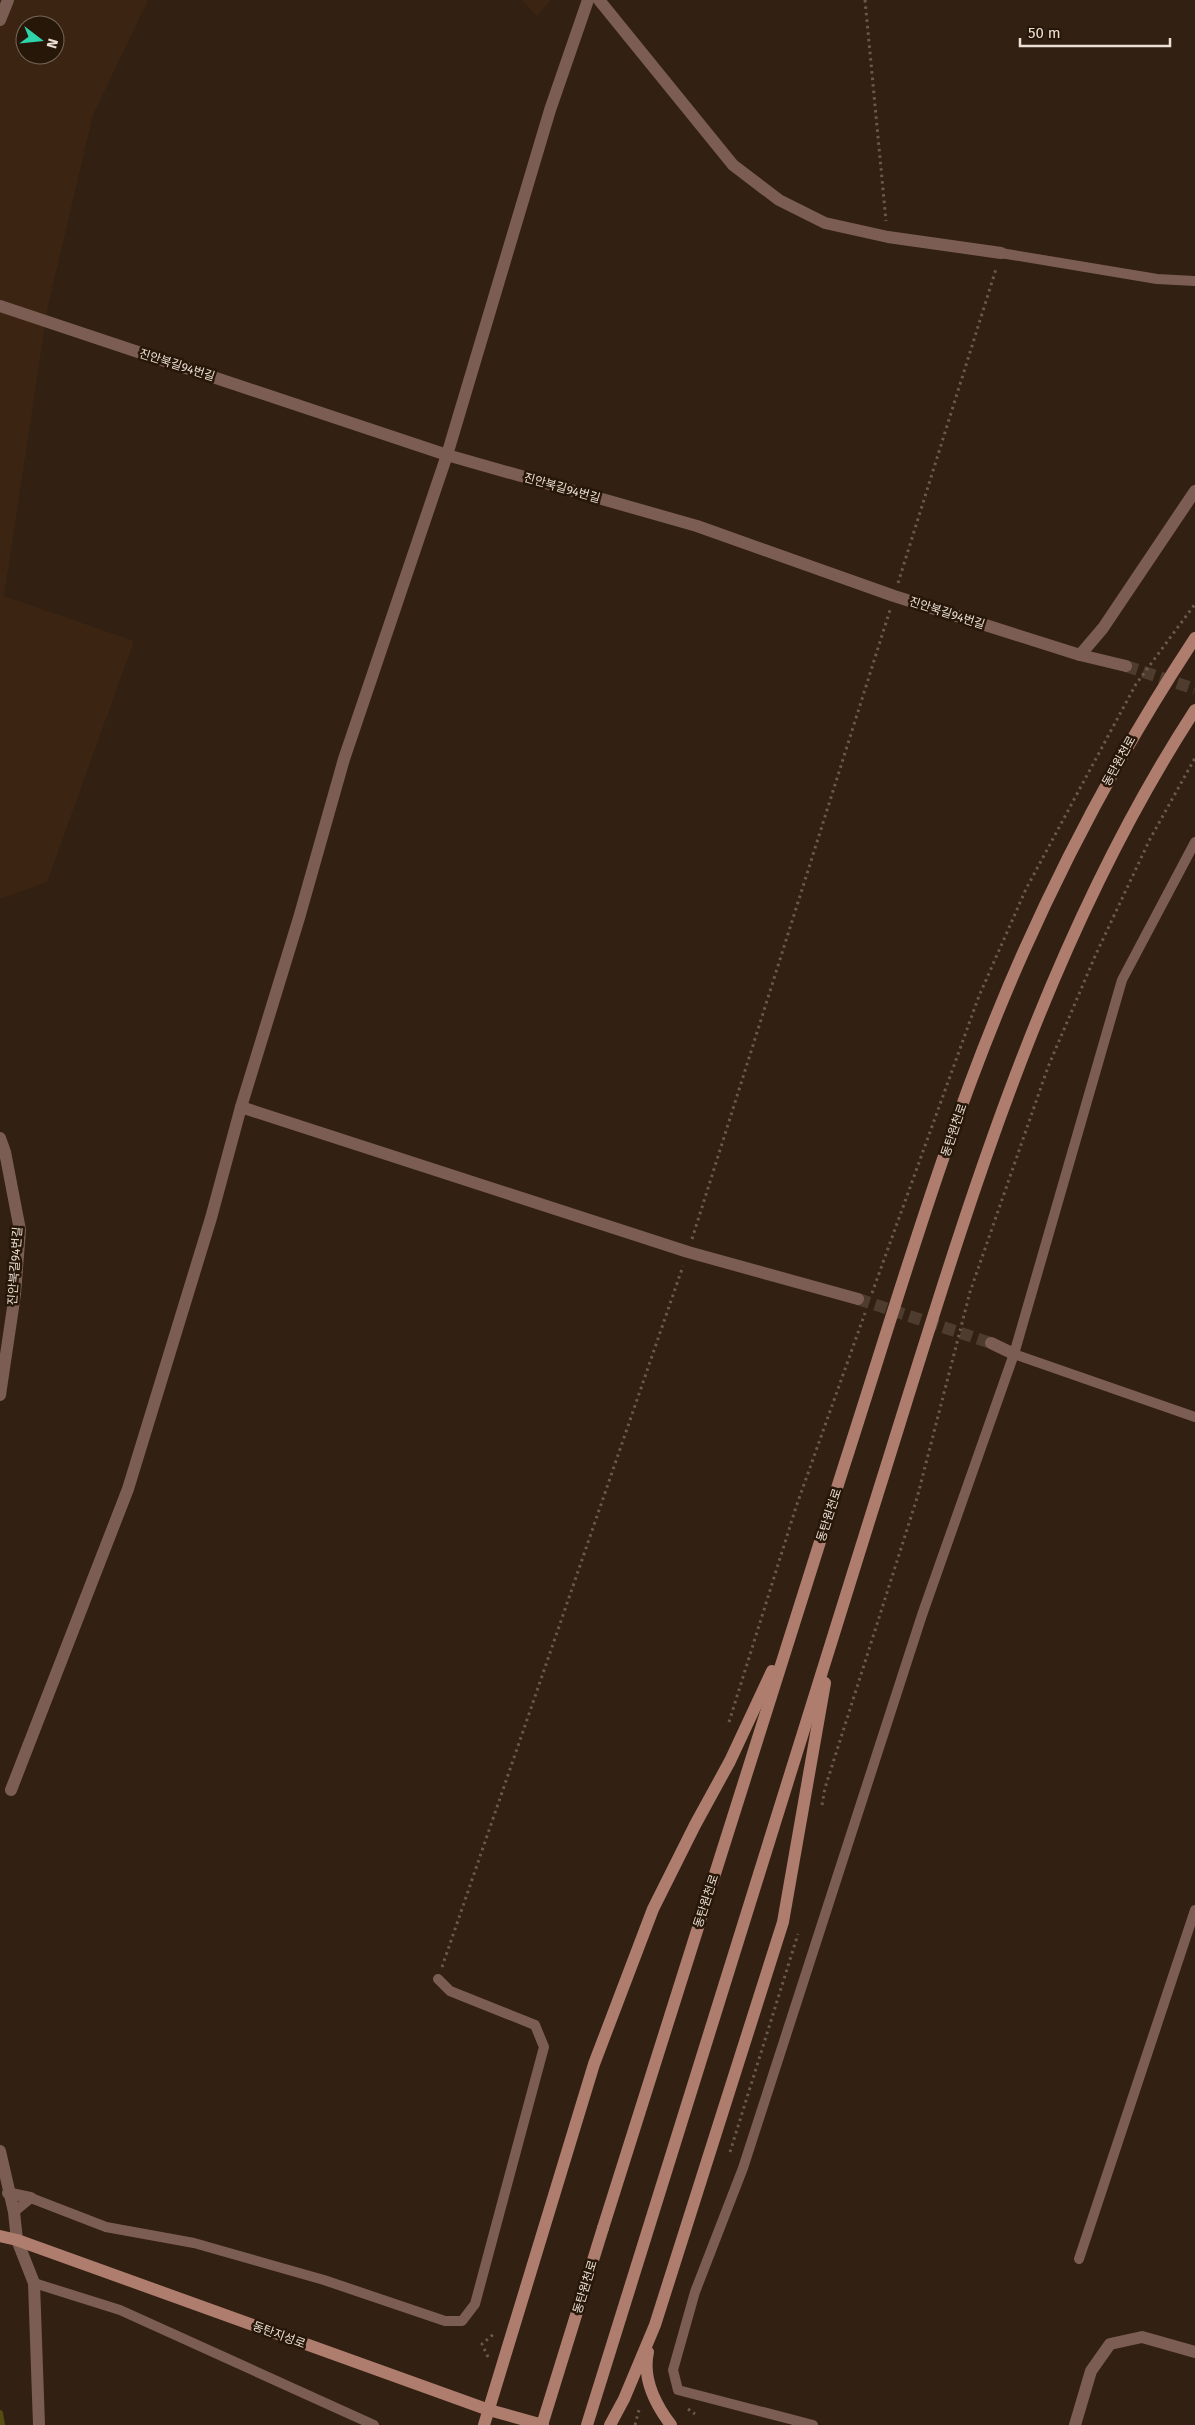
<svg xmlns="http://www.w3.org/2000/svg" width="1195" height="2425" font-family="'Fira Sans','Noto Sans KR',sans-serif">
<rect width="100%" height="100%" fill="#322012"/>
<g fill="#3b2411" fill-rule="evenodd">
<path d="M0,0h148l-55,115 -45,191 -44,290 130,45 -87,241 -47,17zM25,25h30v30h-30z"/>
<polygon points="522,0 551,0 537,16"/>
</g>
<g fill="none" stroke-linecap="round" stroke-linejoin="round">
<polyline stroke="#534d12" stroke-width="6" points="0,2413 2,2425"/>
<g stroke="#4e3d2f" stroke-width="12" stroke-dasharray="12 6" stroke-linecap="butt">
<polyline points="1126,666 1195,689"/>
<polyline points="858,1299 991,1343"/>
</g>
<g stroke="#6a5a4d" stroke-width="3" stroke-dasharray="2.5 4" stroke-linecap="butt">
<polyline points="865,0 886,221"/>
<polyline points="898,583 996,269"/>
<polyline points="692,1239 890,610"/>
<polyline points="872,1293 979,996 1026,889 1136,684 1195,604"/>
<polyline points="729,1722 796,1507 865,1313"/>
<polyline points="822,1805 825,1788 917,1498 970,1292 1048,1067 1096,954 1150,839 1195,758"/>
<polyline points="442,1967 683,1266"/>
<polyline points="730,2152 798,1934"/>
<polyline points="488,2357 482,2344 495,2333"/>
<polyline points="688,2409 695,2414"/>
<polyline points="635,2425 639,2410 642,2408"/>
</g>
<g stroke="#7c5d54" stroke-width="10">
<polyline points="1001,253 1157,279 1195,281"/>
<polyline points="1014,1354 1195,1417"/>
<polyline points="14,2212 31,2198 106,2227 194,2243 324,2280 445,2321 462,2321 475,2304 544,2047 535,2025 450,1991 438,1979"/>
<polyline points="1079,2259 1195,1910"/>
<polyline points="34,2283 120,2310 374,2425"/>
<polyline points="813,2425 678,2390 673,2370 695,2292 743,2168 922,1615 1014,1354 1122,980 1195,842"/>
</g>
<g stroke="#7c5d54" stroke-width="12">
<polyline points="599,0 733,165 779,200 825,223 888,237 1001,253"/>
<polyline points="0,20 8,0"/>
<polyline points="0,306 447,455 697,526 894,596 1080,655 1126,666"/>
<polyline points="1080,655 1103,628 1195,491"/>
<polyline points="241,1107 688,1252 858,1299"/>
<polyline points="0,1138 5,1152 20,1230 15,1294 0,1395"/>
<polyline points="991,1343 1014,1354"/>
<polyline points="11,1790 128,1489 211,1218 241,1107 299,918 344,759 447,455 550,110 588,0"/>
<polyline points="0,2151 14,2212 17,2240 34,2283 39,2425"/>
<polyline points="8,2193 31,2198"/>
<polyline points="1075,2425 1091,2371 1110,2344 1142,2337 1195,2352"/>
</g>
<g stroke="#ae7d6e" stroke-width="12">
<path d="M603,2228c80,-253 160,-506 240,-759 56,-173 106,-350 180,-516 49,-110 106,-215 172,-315"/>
<polyline points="0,2236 17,2240 489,2410 543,2425"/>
<path d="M648,2352c-6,27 7,52 23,73"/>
<polyline points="484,2425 594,2064 653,1909 695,1825 730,1761 772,1671"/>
<path d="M587,2425c93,-304 189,-607 284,-910 87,-275 165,-561 324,-805"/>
<polyline points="610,2425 624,2399 655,2325 783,1922 825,1683"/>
</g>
<polyline stroke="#ae7d6e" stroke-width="12" points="542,2425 603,2228"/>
</g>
<g text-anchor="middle" stroke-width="5" stroke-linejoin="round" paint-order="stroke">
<g font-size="12" fill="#ebdfd6" stroke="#271709">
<text transform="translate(177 365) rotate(18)" y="4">진안북길94번길</text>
<text transform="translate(562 488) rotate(16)" y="4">진안북길94번길</text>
<text transform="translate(947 613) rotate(18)" y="4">진안북길94번길</text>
<text transform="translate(1119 761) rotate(-61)" y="4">동탄원천로</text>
<text transform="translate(954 1130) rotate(-71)" y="4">동탄원천로</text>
<text transform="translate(15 1266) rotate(-86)" y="4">진안북길94번길</text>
<text transform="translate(829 1515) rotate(-72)" y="4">동탄원천로</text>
<text transform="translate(706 1901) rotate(-72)" y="4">동탄원천로</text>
<text transform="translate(585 2287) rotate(-73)" y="4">동탄원천로</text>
<text transform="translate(279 2335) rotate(20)" y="4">동탄지성로</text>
</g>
</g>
<g transform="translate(40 40) rotate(106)"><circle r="24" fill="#271709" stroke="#75675b"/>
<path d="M0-4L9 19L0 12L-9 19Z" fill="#2ed4aa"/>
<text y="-8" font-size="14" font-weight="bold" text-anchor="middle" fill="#ebdfd6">N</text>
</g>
<path d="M1020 38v8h150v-8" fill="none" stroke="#ebdfd6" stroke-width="2.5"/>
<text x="1028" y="38" font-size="15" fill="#ebdfd6" stroke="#271709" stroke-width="4" paint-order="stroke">50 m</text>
</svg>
